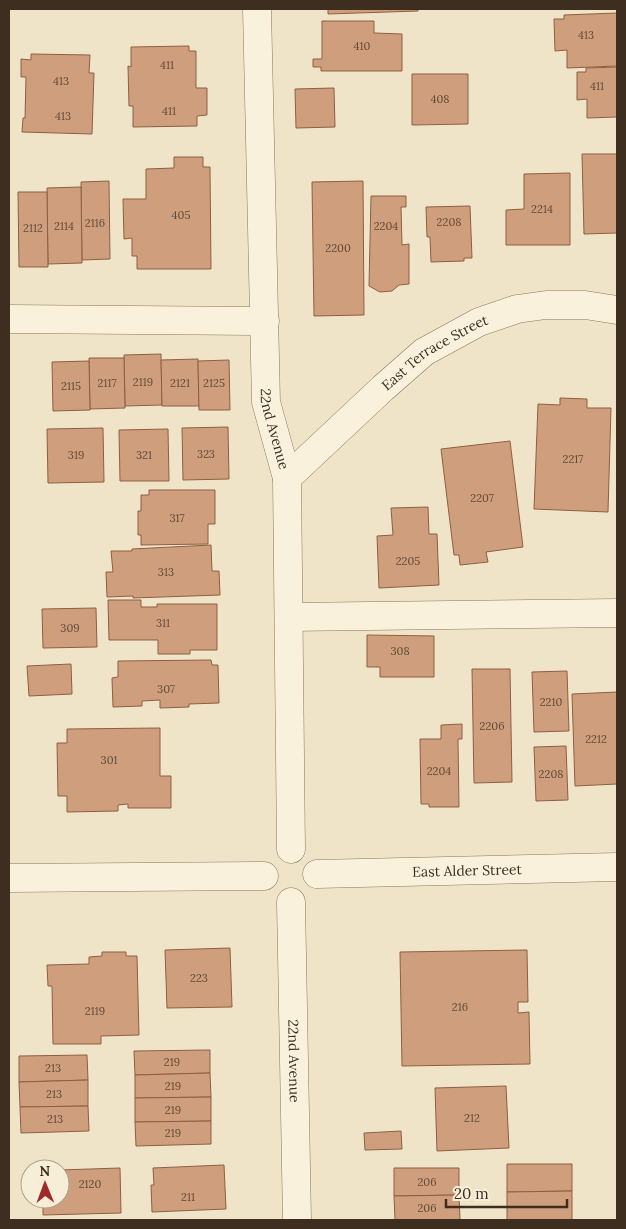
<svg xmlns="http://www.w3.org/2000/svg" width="626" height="1229" font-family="Lora,serif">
<rect width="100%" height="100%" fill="#f0e4c8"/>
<g fill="#cf9f7d" stroke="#8d5f41">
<polygon points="328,9 418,9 418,11 328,14"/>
<polygon points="617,13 617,66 567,68 567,50 555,51 554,19 564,19 564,15"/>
<polygon points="322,21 374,21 374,33 402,34 402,71 321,71 321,67 313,67 313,59 322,59"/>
<polygon points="189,46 189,51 196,51 196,88 207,88 207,115 197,116 197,126 133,127 133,106 129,106 128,66 131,67 131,47"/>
<polygon points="31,54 90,55 89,73 94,73 92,134 22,132 23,118 25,118 26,77 21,77 21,59 31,60"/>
<polygon points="617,67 617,117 587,118 587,99 577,100 577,72 586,72 586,68"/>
<polygon points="412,74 468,74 468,124 412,125"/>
<polygon points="334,88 335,127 296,128 295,89"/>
<polygon points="582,154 617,154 617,233 584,234"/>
<polygon points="174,157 203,157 203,167 210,167 211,269 137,269 137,256 132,256 132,238 124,239 123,199 146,199 146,169 174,168"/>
<polygon points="570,173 570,245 506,245 506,210 524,209 524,174"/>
<polygon points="109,181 110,259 82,260 81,182"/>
<polygon points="363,181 364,315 314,316 312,182"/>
<polygon points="81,187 82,263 48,264 47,188"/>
<polygon points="18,192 47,192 48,267 19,267"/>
<polygon points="371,196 406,196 406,207 401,207 402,245 409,244 409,284 399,285 392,291 380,292 369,286"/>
<polygon points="470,206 472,258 464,258 464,261 431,262 430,237 427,237 426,207"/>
<polygon points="161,354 162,405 125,406 124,355"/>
<polygon points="89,358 124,358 125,408 90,409"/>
<polygon points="198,359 199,406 162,406 161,360"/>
<polygon points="229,360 230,410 199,410 198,361"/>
<polygon points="89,361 90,410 53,411 52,362"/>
<polygon points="560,398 587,399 587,408 611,408 608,512 534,509 538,404 560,405"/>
<polygon points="228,427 229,479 183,480 182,428"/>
<polygon points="103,428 104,482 48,483 47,429"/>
<polygon points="168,429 169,481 120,481 119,430"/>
<polygon points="510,441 523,547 486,552 488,562 460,565 459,555 454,555 441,449"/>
<polygon points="149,490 215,490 215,524 208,524 208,544 141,545 141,535 138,535 138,511 141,511 141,495 149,495"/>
<polygon points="428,507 429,534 437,534 439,585 379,588 377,536 393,535 391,508"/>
<polygon points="211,545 212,571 219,571 220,595 133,598 133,596 107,597 106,572 113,572 111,551 132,551 132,549"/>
<polygon points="108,600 141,600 141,607 157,607 157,604 217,604 217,650 190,650 190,654 158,654 158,640 109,640"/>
<polygon points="96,608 97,647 43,648 42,609"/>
<polygon points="367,635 434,636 434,677 380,677 380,667 367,667"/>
<polygon points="211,660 212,665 218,665 219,703 189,704 189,707 160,708 160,700 142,701 142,706 113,707 112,678 118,677 118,661"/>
<polygon points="71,664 72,694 29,696 27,666"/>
<polygon points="472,669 510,669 512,782 474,783"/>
<polygon points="567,671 569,731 534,732 532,672"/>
<polygon points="617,692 617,784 575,786 572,694"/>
<polygon points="462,724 462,739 458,739 459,807 429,807 429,804 421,804 420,739 441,739 441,725"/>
<polygon points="160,728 160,776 171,776 171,808 128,808 128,804 118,805 118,811 67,812 67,796 58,796 57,743 67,743 67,729"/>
<polygon points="566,746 568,800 536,801 534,747"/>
<polygon points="230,948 232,1007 167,1008 165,950"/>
<polygon points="527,950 528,1002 518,1002 518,1013 529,1012 530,1064 402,1066 400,952"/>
<polygon points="102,952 126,952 126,956 137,956 139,1035 101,1036 101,1044 53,1044 52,986 48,986 47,965 89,964 89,957 102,956"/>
<polygon points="210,1050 210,1073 135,1075 134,1051"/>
<polygon points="87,1055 88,1080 19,1082 19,1056"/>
<polygon points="210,1073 211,1097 135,1098 135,1075"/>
<polygon points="88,1080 88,1106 20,1107 19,1082"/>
<polygon points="506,1086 509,1148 437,1151 435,1088"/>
<polygon points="211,1097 211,1121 135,1122 135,1098"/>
<polygon points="88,1106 89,1131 21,1133 20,1107"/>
<polygon points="211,1121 211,1144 136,1146 135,1122"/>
<polygon points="401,1131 402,1149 365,1150 364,1133"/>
<polygon points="507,1164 572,1164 572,1191 507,1192"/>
<polygon points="224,1165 226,1209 152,1212 151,1185 154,1185 153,1168"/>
<polygon points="120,1168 121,1213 43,1215 43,1199 60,1199 60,1170"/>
<polygon points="394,1168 459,1168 459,1195 394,1196"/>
<polygon points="572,1191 572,1220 507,1220 507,1192"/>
<polygon points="459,1195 460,1220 395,1220 394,1196"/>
</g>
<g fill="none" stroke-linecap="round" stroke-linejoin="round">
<g stroke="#8d765c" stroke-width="29">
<g id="minor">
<path id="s1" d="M257,9l9,393 21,76 4,371"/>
<polyline points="9,319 265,321"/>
<path id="s2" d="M287,478l96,-90 41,-36 55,-30 38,-13 29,-4h39l32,5"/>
<polyline points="289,617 617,613"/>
<path id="s3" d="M317,874l300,-7"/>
<polyline points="9,878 264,876"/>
<path id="s4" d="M291,902l6,318"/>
</g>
</g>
<use href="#minor" stroke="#faf1dc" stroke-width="28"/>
</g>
<g text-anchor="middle" stroke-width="4" stroke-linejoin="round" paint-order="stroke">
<g font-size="11" fill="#624a37">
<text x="586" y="39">413</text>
<text x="362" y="50">410</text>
<text x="167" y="69">411</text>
<text x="61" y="85">413</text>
<text x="597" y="90">411</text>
<text x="440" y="103">408</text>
<text x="169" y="115">411</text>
<text x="63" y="120">413</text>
<text x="542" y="213">2214</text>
<text x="181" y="219">405</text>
<text x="449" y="226">2208</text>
<text x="95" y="227">2116</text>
<text x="64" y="230">2114</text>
<text x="386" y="230">2204</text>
<text x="33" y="232">2112</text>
<text x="338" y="252">2200</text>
<text x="143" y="386">2119</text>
<text x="107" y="387">2117</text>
<text x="180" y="387">2121</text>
<text x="214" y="387">2125</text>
<text x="71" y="390">2115</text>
<text x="206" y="458">323</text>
<text x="76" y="459">319</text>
<text x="144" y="459">321</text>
<text x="573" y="463">2217</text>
<text x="482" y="502">2207</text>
<text x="177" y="522">317</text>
<text x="408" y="565">2205</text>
<text x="166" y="576">313</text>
<text x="163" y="627">311</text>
<text x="70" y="632">309</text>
<text x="400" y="655">308</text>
<text x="166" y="693">307</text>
<text x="551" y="706">2210</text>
<text x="492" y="730">2206</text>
<text x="596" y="743">2212</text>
<text x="109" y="764">301</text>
<text x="439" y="775">2204</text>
<text x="551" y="778">2208</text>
<text x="199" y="982">223</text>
<text x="460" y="1011">216</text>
<text x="95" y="1015">2119</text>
<text x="172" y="1066">219</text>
<text x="53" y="1072">213</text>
<text x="173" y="1090">219</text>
<text x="54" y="1098">213</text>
<text x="173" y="1114">219</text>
<text x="472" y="1122">212</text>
<text x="55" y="1123">213</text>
<text x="173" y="1137">219</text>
<text x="427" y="1186">206</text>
<text x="90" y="1188">2120</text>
<text x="188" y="1201">211</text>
<text x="427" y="1212">206</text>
</g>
<g font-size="14" fill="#3d2e20" stroke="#f7eed8">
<text dy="5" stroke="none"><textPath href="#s2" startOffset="195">East Terrace Street</textPath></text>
<text dy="5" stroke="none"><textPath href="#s1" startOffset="421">22nd Avenue</textPath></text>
<text dy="5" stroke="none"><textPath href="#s3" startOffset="150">East Alder Street</textPath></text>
<text dy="5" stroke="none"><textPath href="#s4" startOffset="159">22nd Avenue</textPath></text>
</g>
</g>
<rect width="626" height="1229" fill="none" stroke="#3d2e20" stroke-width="20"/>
<g transform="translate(45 1184) rotate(359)"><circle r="24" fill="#f7eed8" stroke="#ada18e"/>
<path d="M0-4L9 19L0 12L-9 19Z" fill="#9e2a2b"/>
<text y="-8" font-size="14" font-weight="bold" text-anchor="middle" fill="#3d2e20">N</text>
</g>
<path d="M446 1199v8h121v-8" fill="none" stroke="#3d2e20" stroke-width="2.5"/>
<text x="454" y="1199" font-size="15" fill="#3d2e20" stroke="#f7eed8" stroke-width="4" paint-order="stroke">20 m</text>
</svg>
